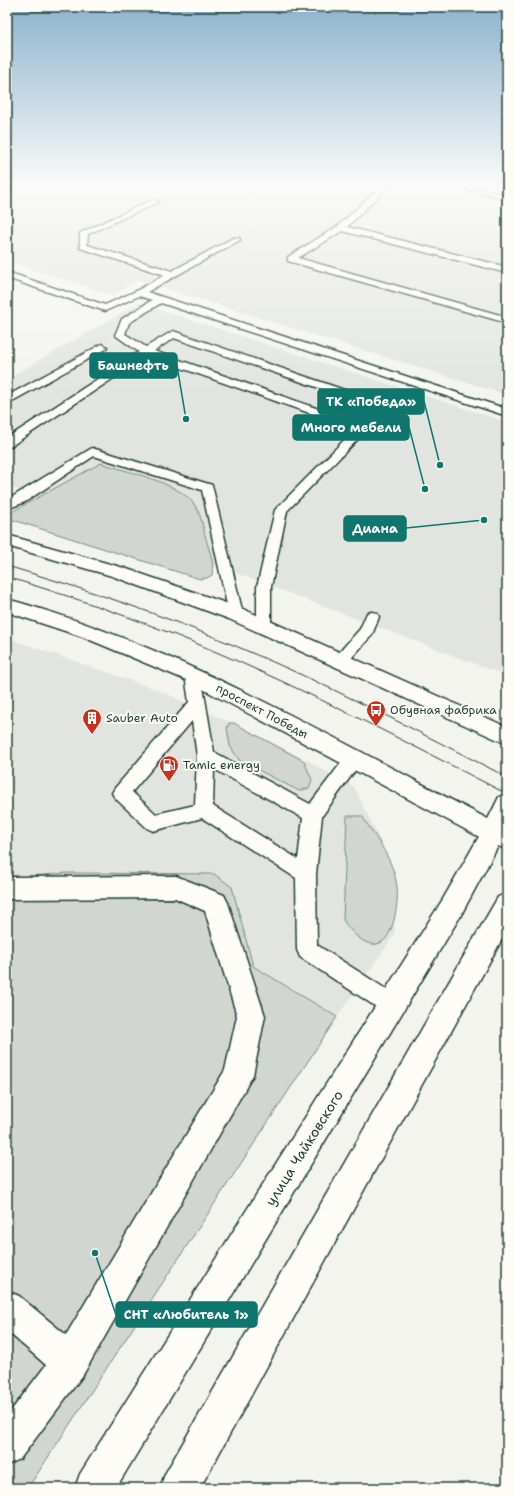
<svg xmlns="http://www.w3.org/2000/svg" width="514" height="1495" font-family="'Shantell Sans',sans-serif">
<rect width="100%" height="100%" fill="#f4f4ef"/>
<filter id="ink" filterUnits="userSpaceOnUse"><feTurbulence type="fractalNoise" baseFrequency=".025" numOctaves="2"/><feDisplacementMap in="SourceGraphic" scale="8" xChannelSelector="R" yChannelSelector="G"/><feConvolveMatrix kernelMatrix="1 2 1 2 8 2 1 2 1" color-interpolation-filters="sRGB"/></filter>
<g filter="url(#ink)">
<g fill="#e2e5df">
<polygon points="7,184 507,184 507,395 139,280 113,295 7,261"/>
<polygon points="139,303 507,422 507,676 7,486 7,379"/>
<polygon points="7,638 153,688 245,729 299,756 354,787 383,846 395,934 337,1017 253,966 232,887 7,878"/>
</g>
<g fill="#d1d6d1" stroke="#788a82">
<path d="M101,463c26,9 77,19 93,41 7,9 9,24 12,35 3,11 9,25 6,36l-5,3 -7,1 -187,-59 -4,-3 1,-3 5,-4z"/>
<polygon points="229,723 234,723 304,761 312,780 309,788 299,791 239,760 230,746 227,728"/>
<path d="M347,816h15c14,22 32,44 35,71 2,13 -3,48 -15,55 -15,9 -32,-11 -39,-22z"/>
<polygon points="67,873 214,874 232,887 253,966 337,1017 28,1488 7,1488 7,878"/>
</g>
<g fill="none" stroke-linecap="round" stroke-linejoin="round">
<g stroke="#1f3d34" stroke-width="3">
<g id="service">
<polygon points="383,184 391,184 347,227 507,267 507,273 342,231 298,258 507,317 507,323 288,261 288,257 338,226"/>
<polygon points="446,184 459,184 507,195 507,199"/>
<polygon points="152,200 159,202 88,234 87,245 172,271 233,238 239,238 240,240 147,292 507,409 507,416 161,303 129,323 125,334 146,347 173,331 388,405 390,407 388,409 380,409 174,338 154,351 367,426 369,428 287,511 271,587 271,626 269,630 264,631 259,630 257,626 257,587 275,510 355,429 147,356 11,446 7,447 7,438 139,352 115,335 122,319 152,300 139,296 105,311 7,278 7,272 105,305 136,291 165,275 80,248 80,233"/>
<polygon points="102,344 107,347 106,349 7,404 7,396"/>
<polygon points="92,448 212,485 243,614 241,618 236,619 231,618 229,614 202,490 94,456 25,502 7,509 7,500"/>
<polygon points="372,612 377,613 379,617 372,635 346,664 341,666 336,664 333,660 336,656 360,629 367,613"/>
<path d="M193,669l6,2 2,4 13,77 96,52 37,-49 6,-2 6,2 3,5 -3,5 -37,51 -6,58 1,71 83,53 3,7 -3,7 -8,4 -8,-4 -84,-55 -3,-7 -1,-72 -94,-60 -49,13 -6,-3 -32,-30 -3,-5 3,-5 74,-86 -4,-27 2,-4zM192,721l5,35 -2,49 -39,9 -24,-22zM214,769l89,49 -5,41 -85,-53z"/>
</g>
</g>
<g stroke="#1f3d34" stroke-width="3">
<polygon id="minor" points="176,876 224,895 228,903 265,1016 253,1075 83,1375 20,1459 7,1465 7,1416 46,1365 7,1331 7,1291 19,1296 66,1335 225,1070 237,1016 205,911 175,898 7,899 7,877"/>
</g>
<g stroke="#1f3d34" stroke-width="3">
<g id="secondary">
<polygon points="493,823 501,826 505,833 461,915 116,1488 75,1488 80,1474 443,899 485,826"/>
<polygon points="507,893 507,930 200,1488 160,1488 165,1474 498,897"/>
</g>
</g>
<g stroke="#1f3d34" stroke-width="3">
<g id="primary">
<polygon points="7,535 124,568 243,609 507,727 507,744 229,619 112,576 7,546"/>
<path d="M7,599c171,47 325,139 481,220l11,-22 8,-3v56l-22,-10 -299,-160 -103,-43 -76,-25z"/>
</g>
</g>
<use href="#service" fill="#fdfcf7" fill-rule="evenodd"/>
<use href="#minor" fill="#fdfcf7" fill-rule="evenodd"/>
<use href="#secondary" fill="#fdfcf7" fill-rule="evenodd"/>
<use href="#primary" fill="#fdfcf7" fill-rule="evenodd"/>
<g stroke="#1f3d34" stroke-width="1">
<path d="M7,566c79,23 156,49 231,81 92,38 180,85 269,130"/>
<path d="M7,577c66,20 130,42 193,68 105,44 206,97 307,149"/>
</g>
</g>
</g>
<linearGradient id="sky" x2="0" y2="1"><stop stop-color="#8cb2ce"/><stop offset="0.47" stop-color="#fafaf8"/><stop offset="1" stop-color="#fafaf8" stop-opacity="0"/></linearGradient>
<rect width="514" height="393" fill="url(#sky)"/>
<defs>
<g id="bus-pin" transform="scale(1)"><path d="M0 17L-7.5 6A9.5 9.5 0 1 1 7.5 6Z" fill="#c8321e" stroke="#fdfcf7"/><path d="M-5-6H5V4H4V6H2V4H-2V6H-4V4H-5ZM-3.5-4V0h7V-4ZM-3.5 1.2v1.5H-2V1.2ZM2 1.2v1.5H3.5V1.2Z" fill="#fff"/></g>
<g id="building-pin" transform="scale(1)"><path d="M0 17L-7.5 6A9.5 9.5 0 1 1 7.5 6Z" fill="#c8321e" stroke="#fdfcf7"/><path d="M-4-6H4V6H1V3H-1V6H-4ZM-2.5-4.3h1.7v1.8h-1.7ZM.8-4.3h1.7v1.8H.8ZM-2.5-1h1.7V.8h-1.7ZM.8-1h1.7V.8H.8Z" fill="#fff"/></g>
<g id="fuel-pin" transform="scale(1)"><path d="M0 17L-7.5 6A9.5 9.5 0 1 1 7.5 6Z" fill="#c8321e" stroke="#fdfcf7"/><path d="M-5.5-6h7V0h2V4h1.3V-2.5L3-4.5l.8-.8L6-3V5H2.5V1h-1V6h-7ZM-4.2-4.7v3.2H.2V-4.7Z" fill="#fff"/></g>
</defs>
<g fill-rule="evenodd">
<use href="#bus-pin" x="376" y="710"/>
<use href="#building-pin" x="92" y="718"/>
<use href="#fuel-pin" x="169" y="765"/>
</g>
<g text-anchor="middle" stroke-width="4" stroke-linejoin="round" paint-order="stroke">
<g font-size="12" fill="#1f3d34" stroke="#fdfcf7" text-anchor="start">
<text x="390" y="714">Обувная фабрика</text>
<text x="106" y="722">Sauber Auto</text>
<text x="183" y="769">Tamic energy</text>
</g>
<g font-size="12" fill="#1f3d34" stroke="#fdfcf7">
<text transform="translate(262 711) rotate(28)" y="4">проспект Победы</text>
</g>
<g font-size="14" fill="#1f3d34" stroke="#fdfcf7">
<text transform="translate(304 1148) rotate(-58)" y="5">улица Чайковского</text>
</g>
</g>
<path fill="none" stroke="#0f766e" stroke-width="1.5" d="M186 419L177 366M440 465L424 401M425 489L409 427M484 520L406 528M95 1253L116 1315"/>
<g fill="#0f766e" stroke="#fdfcf7" stroke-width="1.5">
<circle cx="186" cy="419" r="4"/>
<circle cx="440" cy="465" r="4"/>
<circle cx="425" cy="489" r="4"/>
<circle cx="484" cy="520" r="4"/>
<circle cx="95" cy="1253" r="4"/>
</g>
<g fill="#0f766e" stroke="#0f766e" stroke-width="1.5">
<rect x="90" y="353" width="87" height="25" rx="4"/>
<rect x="318" y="389" width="106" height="25" rx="4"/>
<rect x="293" y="415" width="116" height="25" rx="4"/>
<rect x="344" y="516" width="62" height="25" rx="4"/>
<rect x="116" y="1302" width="141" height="25" rx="4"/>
</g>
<g font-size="13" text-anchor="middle" font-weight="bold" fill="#fff">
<text x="133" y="370">Башнефть</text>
<text x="371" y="406">ТК «Победа»</text>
<text x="351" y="432">Много мебели</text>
<text x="375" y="533">Диана</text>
<text x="186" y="1319">СНТ «Любитель 1»</text>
</g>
<rect width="514" height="1495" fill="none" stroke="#fdfcf7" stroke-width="24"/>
<rect x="12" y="12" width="490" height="1471" fill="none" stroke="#1f3d34" stroke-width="1.5" filter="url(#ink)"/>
</svg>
